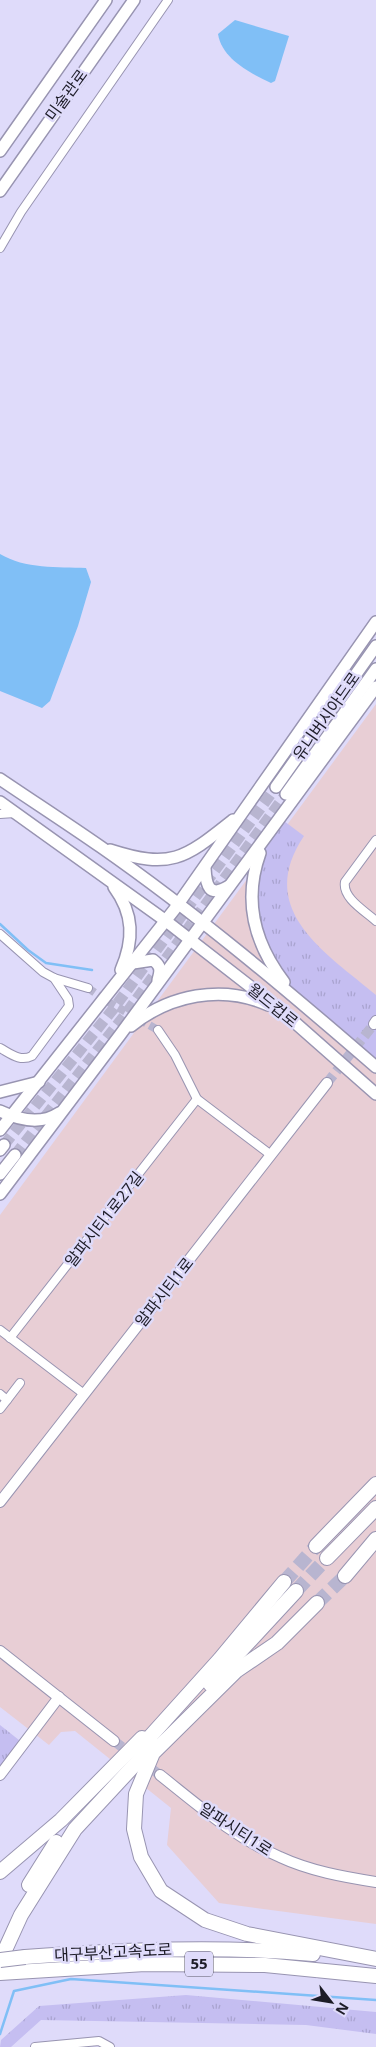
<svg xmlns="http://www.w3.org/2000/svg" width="376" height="2047" font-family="'Noto Sans','Noto Sans KR',sans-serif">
<defs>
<pattern id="grass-tufts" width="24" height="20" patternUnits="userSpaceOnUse" patternTransform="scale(1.25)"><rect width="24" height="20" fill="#c5bef1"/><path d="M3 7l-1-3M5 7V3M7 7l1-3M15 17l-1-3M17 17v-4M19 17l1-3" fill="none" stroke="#a9a3cf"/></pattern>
</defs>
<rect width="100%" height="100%" fill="#dfdbfa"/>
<polygon fill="#e8ced5" points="376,704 376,1924 219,1903 167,1845 171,1808 75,1731 61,1732 49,1745 0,1707 0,1215"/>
<g fill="url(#grass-tufts)">
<path d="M280,818l24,18c-50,74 22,117 72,159v72l-82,-71 -39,-69 6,-77z"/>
<polygon points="0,1725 24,1744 0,1775"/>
<polygon points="186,1995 376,2012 376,2034 306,2025 41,2020 11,2047 0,2047 1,2040 39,2006"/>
</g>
<g fill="#80bff6">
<path d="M235,20l54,16 -14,45 -4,2c-21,-10 -49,-24 -53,-49z"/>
<path d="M0,554c25,15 58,13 86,14l5,14 -13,44 -28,75 -8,7 -42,-17z"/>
</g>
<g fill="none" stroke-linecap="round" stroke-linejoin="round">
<g stroke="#80bff6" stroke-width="2.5">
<polyline points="0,924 28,950 46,963 92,970"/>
<polyline points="0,2034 14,1991 71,1979 376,2000"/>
</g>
<polyline stroke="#b8b5d0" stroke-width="8" stroke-dasharray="8 4" stroke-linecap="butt" points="88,988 110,1003 158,1030"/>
<g stroke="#b8b5d0" stroke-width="10" stroke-dasharray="10 5" stroke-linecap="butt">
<polyline points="327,1083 374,1024"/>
<polyline points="114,1741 160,1775"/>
</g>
<g stroke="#b8b5d0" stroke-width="11" stroke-dasharray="11 5.5" stroke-linecap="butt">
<polyline points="4,1145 114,1008 276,787"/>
<polyline points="15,1155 125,1015 286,794"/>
</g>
<g stroke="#b8b5d0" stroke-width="14" stroke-dasharray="14 7" stroke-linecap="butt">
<polyline points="284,1582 316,1546"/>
<polyline points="296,1591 327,1558"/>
<polyline points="317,1603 345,1576"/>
</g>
<g stroke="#9894b1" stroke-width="10">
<g id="minor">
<polyline points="0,248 21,212 168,0"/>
<polyline points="0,814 15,813"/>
<path d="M376,840l-31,42c-3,16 20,29 31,39"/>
<polyline points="0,934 43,972 54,978 88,988"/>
<polyline points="158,1030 175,1055 197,1099 271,1155"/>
<path d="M0,1048c11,6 20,14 32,8l37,-50 -1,-7 -14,-21"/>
<polyline points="0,1330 84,1394"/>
<polyline points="10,1338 197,1099"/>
<polyline points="0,1394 7,1400 0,1409"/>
<polyline points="7,1400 20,1383"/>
<polyline points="35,2047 99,2041 110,2047"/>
</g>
</g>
<g stroke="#9894b1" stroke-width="12">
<g id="tertiary">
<polyline points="374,1024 376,1021"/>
<polyline points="0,1502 327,1083"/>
<polyline points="0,1651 114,1741"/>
<polyline points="0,1775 59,1697"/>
<path d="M160,1775c38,30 75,63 120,82 30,14 64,20 96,25"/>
</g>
</g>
<g stroke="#9894b1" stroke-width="14">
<g id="secondary">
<polyline points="0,151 106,0"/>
<polyline points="0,191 134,0"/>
<path d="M0,779c34,23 68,45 101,68 96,67 186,143 275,220"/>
<polyline points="276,787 376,646"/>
<polyline points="286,794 376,669"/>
<polyline points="0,802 166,921 283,1012 376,1094"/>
<path d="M110,850c62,20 75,8 123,-30"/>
<path d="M260,853c-17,47 -6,90 24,129"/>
<path d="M205,868c1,18 4,30 24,18"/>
<path d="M114,887c20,27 20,53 7,83"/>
<path d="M133,963l20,-3c8,6 8,10 5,20"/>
<path d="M131,1026c38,-31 91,-42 137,-21"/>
<polyline points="0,1092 39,1082"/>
<path d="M0,1111c19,9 41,14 59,2"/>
<polyline points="0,1130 174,910 376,622"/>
<polyline points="0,1150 4,1145"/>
<polyline points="0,1174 15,1155"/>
<polyline points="0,1194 120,1035 376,687"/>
</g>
</g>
<g stroke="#9894b1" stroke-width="16">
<g id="motorway">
<polyline points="316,1546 376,1484"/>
<polyline points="327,1558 376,1508"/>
<polyline points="345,1576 376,1539"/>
<polyline points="317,1603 277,1643 236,1671 153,1753 136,1794 134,1829 141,1857 161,1891 205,1920 247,1934 376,1959"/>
<polyline points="210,1684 296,1591"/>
<polyline points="139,1749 220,1659 284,1582"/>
<polyline points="0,1872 61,1820 142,1738"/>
<polyline points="29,1885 56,1842"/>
<path d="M25,1957c97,-7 192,-12 288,-3"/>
<polyline points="0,1961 21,1915 75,1829 153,1745"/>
<polyline points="0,1973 145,1964 265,1965 376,1976"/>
</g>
</g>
<use href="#minor" stroke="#fff" stroke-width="8"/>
<use href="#tertiary" stroke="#fff" stroke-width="10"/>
<use href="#secondary" stroke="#fff" stroke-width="11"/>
<use href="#motorway" stroke="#fff" stroke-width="14"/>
<g stroke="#9894b1" stroke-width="16" stroke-linecap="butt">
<polyline id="motorway-bridge" points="0,1960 25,1957"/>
</g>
<use href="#motorway-bridge" stroke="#fff" stroke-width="14"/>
</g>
<g text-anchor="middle" stroke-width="5" stroke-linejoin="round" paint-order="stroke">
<rect fill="#dfdbfa" stroke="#575566" stroke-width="1" x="185" y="1951.5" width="28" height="25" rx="4"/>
<g font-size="15" font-weight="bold" fill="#1d1c27">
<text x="199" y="1969">55</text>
</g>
<g font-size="16" fill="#1d1c27" stroke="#dfdbfa">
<text transform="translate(66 95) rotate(-54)" y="6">미술관로</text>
<text transform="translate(326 716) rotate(-55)" y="6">유니버시아드로</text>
<text transform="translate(273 1005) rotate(39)" y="6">월드컵로</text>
<text transform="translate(104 1219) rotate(-52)" y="6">알파시티1로27길</text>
<text transform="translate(164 1292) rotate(-52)" y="6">알파시티1로</text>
<text transform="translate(236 1829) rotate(33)" y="6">알파시티1로</text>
<text transform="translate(113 1952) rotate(-3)" y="6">대구부산고속도로</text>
</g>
</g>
<g transform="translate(331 2002) rotate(121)" stroke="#dfdbfa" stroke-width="4" paint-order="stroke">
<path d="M0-4L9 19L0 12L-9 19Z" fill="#1d1c27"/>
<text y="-8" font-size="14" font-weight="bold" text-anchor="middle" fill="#1d1c27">N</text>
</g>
</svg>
